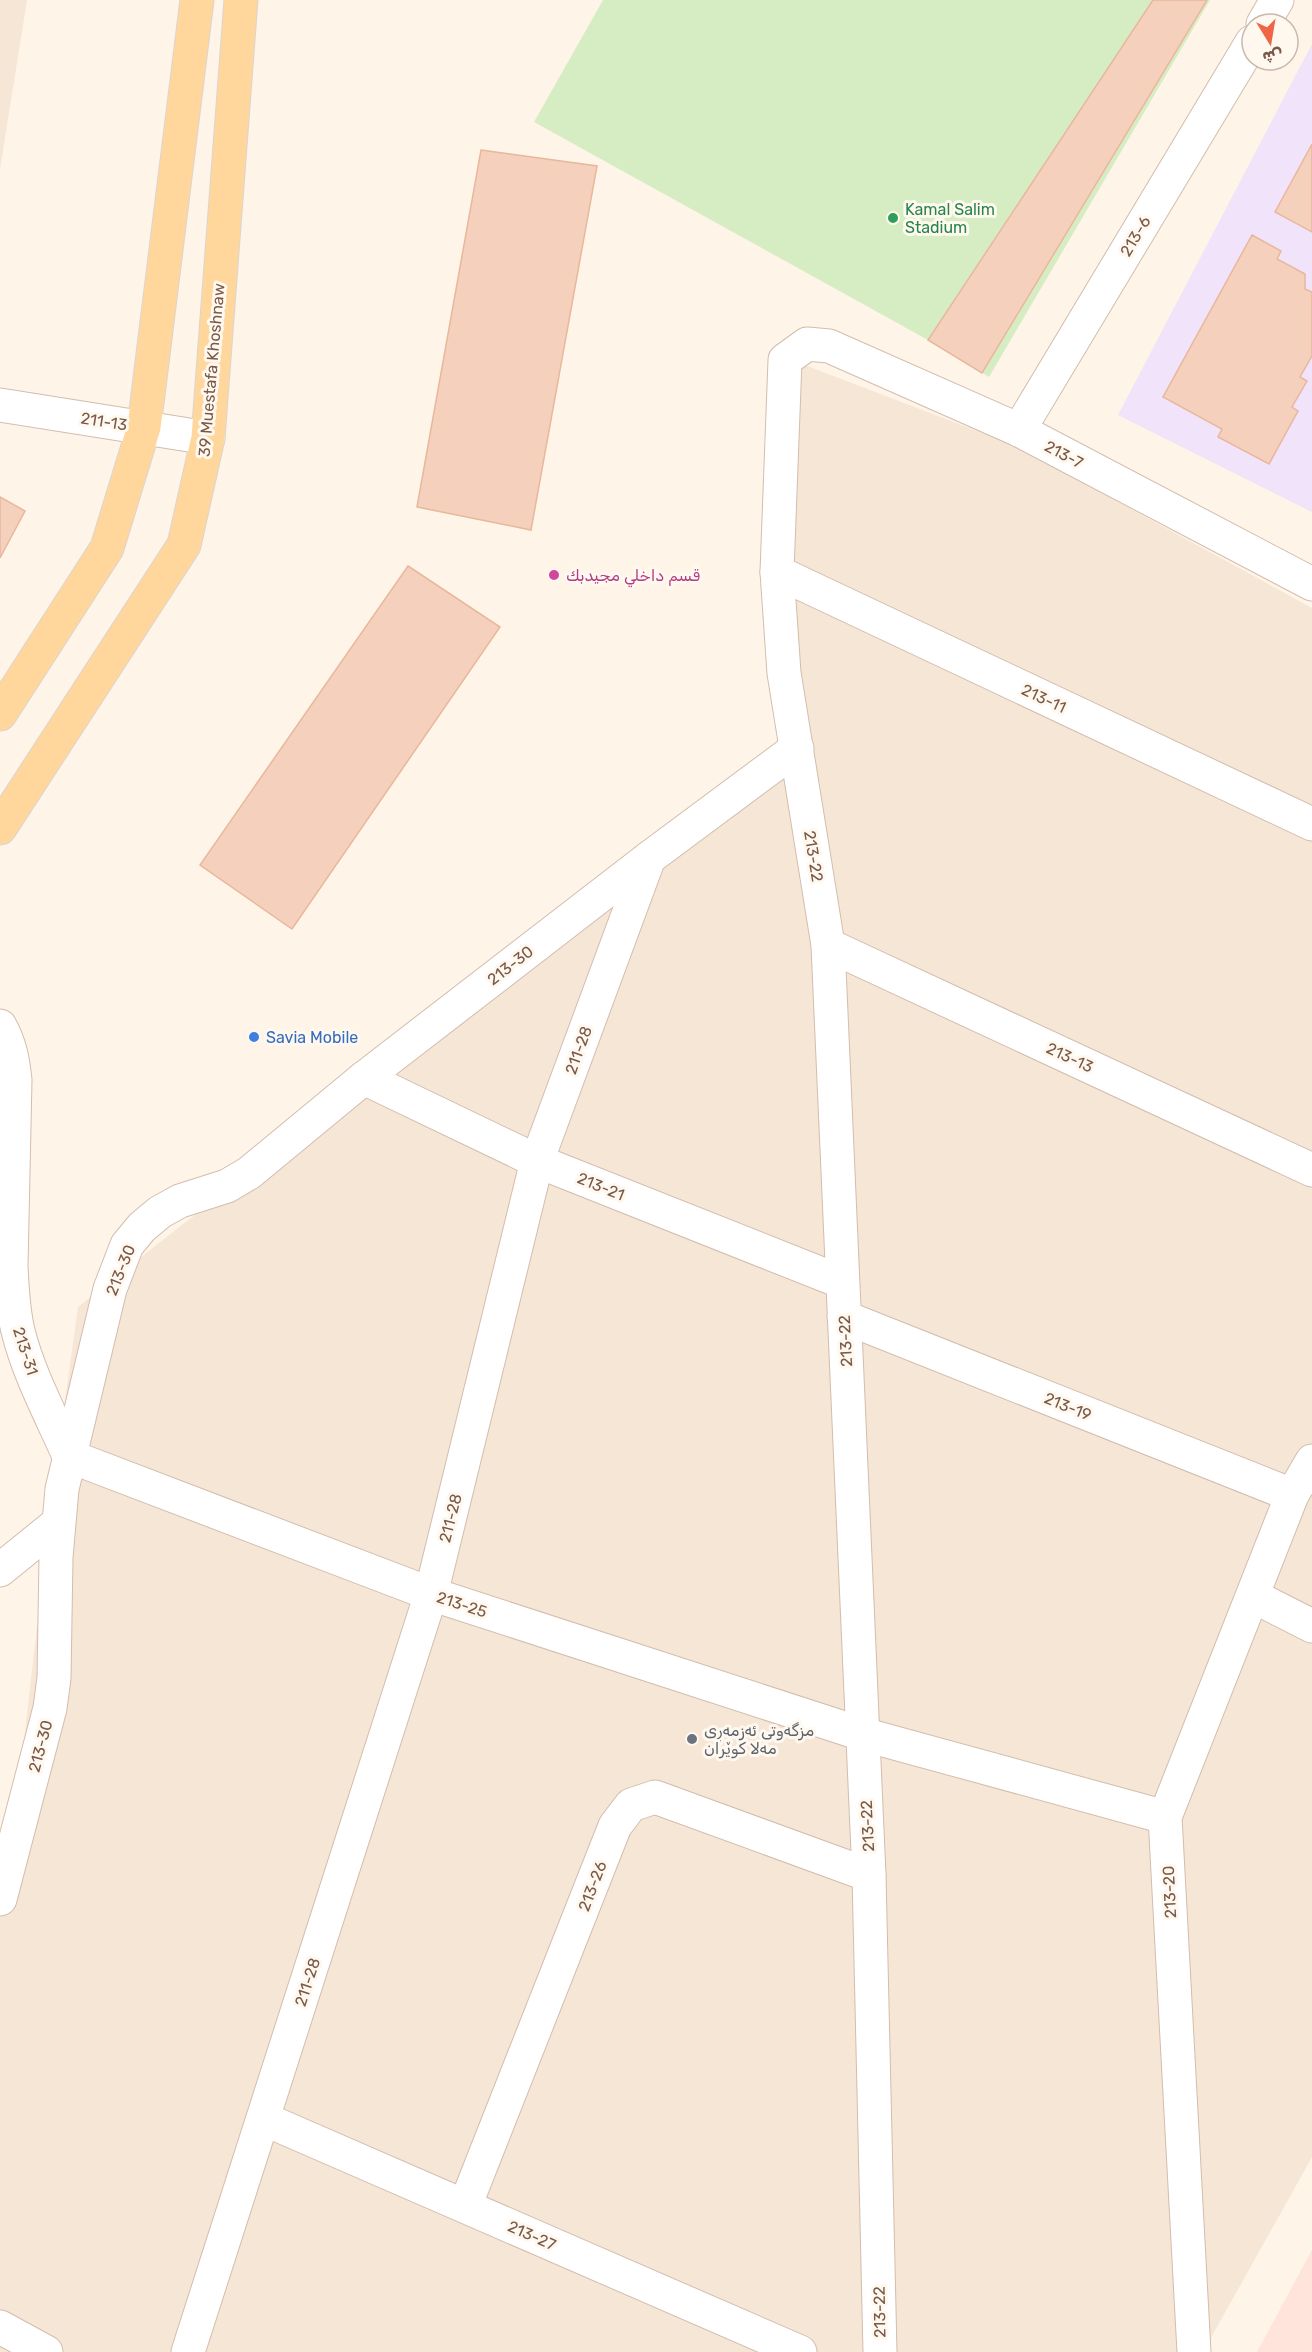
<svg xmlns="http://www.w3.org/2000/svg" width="1312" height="2352" font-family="Rubik,'Noto Sans Arabic',sans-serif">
<rect width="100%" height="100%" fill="#fef4e7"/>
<g fill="#f6e6d5">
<polygon points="0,0 27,0 0,169"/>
<polygon points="794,361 1014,445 1312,608 1312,2157 1203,2352 0,2352 0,1855 19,1785 52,1495 78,1307 178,1228 788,761"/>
</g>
<polygon fill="#fee4da" points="1312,2250 1312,2352 1257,2352"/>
<polygon fill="#f1e3fa" points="1312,44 1312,512 1118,415"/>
<polygon fill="#d6edc4" points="603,0 1210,0 989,377 928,340 534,122"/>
<g fill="#f5d1bd" stroke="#e8b79c" stroke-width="1.5">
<polygon points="1153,0 1207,0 982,373 928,340"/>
<polygon points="1312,144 1312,232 1275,212"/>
<polygon points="481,150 597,166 531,530 417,507"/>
<polygon points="1252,235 1281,251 1277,259 1305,274 1305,289 1312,292 1312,356 1300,377 1307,381 1292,407 1298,411 1269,464 1218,437 1222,429 1163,397"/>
<polygon points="0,497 25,511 0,558"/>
<polygon points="408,566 500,627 292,929 200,865"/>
</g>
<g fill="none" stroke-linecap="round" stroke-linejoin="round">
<g stroke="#d3bdae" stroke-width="35">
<g id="minor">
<polyline points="1263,24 1277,0"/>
<polyline points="0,405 208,438"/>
<polyline points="1019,430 1252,42"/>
<polyline points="777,572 1312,824"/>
<polyline points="828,945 1312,1170"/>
<path d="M0,1026c10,18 13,34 15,54l-4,186c1,22 2,44 7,65 11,44 33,84 51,125l362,138 431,140 303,83"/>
<polyline points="364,1078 537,1161 842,1282"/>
<polyline points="844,1317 1292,1495"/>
<polyline points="0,1570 58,1523"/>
<polyline points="1253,1596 1312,1626"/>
<polyline points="0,1899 50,1708 54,1678 56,1557 62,1489 110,1289 127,1245 142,1227 160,1212 180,1201 227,1186 249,1173 364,1078 649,858"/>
<polyline points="264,2119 800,2352"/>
<polyline points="465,2206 615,1826 631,1805 655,1797 869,1875"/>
<polyline points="0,2327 46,2352"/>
<polyline points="188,2352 431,1594 537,1161 649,858 797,748"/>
<polyline points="880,2352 869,1875 828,945 784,673 777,572 785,360 807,344 829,346 1019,430 1312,584"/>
<polyline points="1194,2352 1165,1817 1292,1495 1312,1461"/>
</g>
</g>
<g stroke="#dcd4d0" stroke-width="35">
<g id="major">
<polyline points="0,714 107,548 144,427 197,0"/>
<polyline points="0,828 184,545 208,438 241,0"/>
</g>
</g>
<use href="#minor" stroke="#fff" stroke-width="33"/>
<use href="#major" stroke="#ffd79d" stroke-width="33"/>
</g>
<circle fill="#2e9e5b" stroke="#fff8ef" stroke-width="2" cx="893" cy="218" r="6"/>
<circle fill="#d1479c" stroke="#fff8ef" stroke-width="2" cx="554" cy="575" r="6"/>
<circle fill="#3f7fe0" stroke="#fff8ef" stroke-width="2" cx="254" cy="1037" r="6"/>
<circle fill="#6b7280" stroke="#fff8ef" stroke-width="2" cx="692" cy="1739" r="6"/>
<g text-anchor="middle" stroke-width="6" stroke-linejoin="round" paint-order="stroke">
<g font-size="16" fill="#27864d" stroke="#fff8ef" text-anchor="start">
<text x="905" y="215">Kamal Salim<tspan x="905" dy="18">Stadium</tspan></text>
</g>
<g font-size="16" fill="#795949" stroke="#fff8ef">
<text transform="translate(1135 236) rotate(-59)" y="6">213-6</text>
<text transform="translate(211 370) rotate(-85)" y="6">39 Muestafa Khoshnaw</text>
<text transform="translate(104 421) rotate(9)" y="6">211-13</text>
<text transform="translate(1064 454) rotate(28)" y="6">213-7</text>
<text transform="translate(1044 698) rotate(25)" y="6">213-11</text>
<text transform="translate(814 856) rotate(81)" y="6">213-22</text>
<text transform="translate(510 965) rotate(-38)" y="6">213-30</text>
<text transform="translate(578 1050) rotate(-70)" y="6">211-28</text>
<text transform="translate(1070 1057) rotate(25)" y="6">213-13</text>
<text transform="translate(601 1186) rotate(22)" y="6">213-21</text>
<text transform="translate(120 1270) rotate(-68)" y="6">213-30</text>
<text transform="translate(845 1341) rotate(-93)" y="6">213-22</text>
<text transform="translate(26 1351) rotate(72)" y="6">213-31</text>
<text transform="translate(1068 1406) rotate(22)" y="6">213-19</text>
<text transform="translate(450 1518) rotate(-76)" y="6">211-28</text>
<text transform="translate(462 1604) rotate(18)" y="6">213-25</text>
<text transform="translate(40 1746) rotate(-75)" y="6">213-30</text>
<text transform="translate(867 1826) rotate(-93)" y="6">213-22</text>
<text transform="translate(592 1886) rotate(-69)" y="6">213-26</text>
<text transform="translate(1169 1892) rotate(-93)" y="6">213-20</text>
<text transform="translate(307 1982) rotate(-72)" y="6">211-28</text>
<text transform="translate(532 2235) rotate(24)" y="6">213-27</text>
<text transform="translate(879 2312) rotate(-91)" y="6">213-22</text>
</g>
<g font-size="16" fill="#b23c85" stroke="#fff8ef" text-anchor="start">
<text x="566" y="581">قسم داخلي مجيدبك</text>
</g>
<g font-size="16" fill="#366cbe" stroke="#fff8ef" text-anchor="start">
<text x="266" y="1043">Savia Mobile</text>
</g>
<g font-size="16" fill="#5b616d" stroke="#fff8ef" text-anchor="start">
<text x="704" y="1736">مزگەوتی ئەزمەڕی<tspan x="704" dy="18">مەلا کوێران</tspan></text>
</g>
</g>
<g transform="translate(1270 42) rotate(169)"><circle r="28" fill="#fff8ef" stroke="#c9b8ad" stroke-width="1.5"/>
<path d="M0-4.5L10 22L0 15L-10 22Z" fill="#ee6646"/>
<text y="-9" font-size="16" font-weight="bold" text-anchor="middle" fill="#795949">ش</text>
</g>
</svg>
